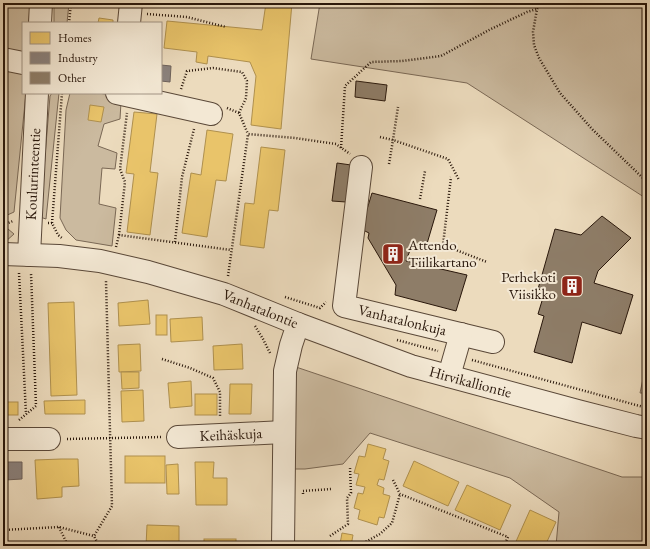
<svg xmlns="http://www.w3.org/2000/svg" width="650" height="549" font-family="'EB Garamond',serif">
<rect width="100%" height="100%" fill="#ecdbbd"/>
<filter id="stains"><feTurbulence type="fractalNoise" baseFrequency=".005" numOctaves="4"/><feColorMatrix values="0 0 0 0 .2 0 0 0 0 .09 0 0 0 0 .02 0 0 0 .5 -.17"/></filter>
<radialGradient id="worn" r=".72"><stop offset=".6" stop-color="#630" stop-opacity="0"/><stop offset="1" stop-color="#630" stop-opacity=".3"/></radialGradient>
<g fill="#cbba9f" stroke="#7a6855">
<polygon points="3,3 30,3 29,23 23,23 23,57 3,53"/>
<polygon points="54,3 69,3 67,23 54,23"/>
<polygon points="320,3 647,3 647,199 467,83 311,59"/>
<polygon points="3,66 23,72 23,93 26,93 14,212 3,217"/>
<polygon points="52,93 59,93 46,219 40,217 50,96"/>
<polygon points="70,93 99,93 110,95 121,102 120,119 104,124 98,146 117,153 115,169 102,168 99,204 116,208 112,246 76,240 66,230 60,218 66,110"/>
<polygon points="8,229 14,234 5,242 3,242 3,230"/>
<polygon points="647,360 647,393 640,393"/>
<polygon points="293,366 622,477 647,477 647,546 556,546 559,512 510,478 370,433 343,464 305,469 294,469"/>
</g>
<g fill="#e9c46a" stroke="#af904e">
<polygon points="147,3 171,3 170,5"/>
<polygon points="266,3 292,3 281,129 251,125 256,76 250,62 208,56 207,64 196,62 197,52 164,48 167,21 262,30"/>
<polygon points="99,18 113,20 113,23 98,23"/>
<polygon points="90,105 104,107 101,122 88,120"/>
<polygon points="134,112 157,114 150,172 158,173 150,235 127,232 134,174 126,173"/>
<polygon points="207,130 233,134 226,181 216,180 207,237 182,233 191,173 201,175"/>
<polygon points="261,147 285,150 278,211 269,210 264,248 240,245 245,203 254,204"/>
<polygon points="148,300 150,324 119,326 118,303"/>
<polygon points="74,302 77,395 51,396 48,303"/>
<rect x="156" y="315" width="11" height="20"/>
<polygon points="202,317 203,340 171,342 170,319"/>
<polygon points="140,344 141,371 119,372 118,345"/>
<polygon points="242,344 243,369 214,370 213,346"/>
<polygon points="121,372 139,372 139,388 122,389"/>
<polygon points="191,381 192,406 170,408 168,383"/>
<polygon points="230,384 252,384 251,414 229,414"/>
<polygon points="143,390 144,421 122,422 121,391"/>
<rect x="195" y="394" width="22" height="21"/>
<polygon points="85,400 85,414 45,414 44,401"/>
<rect x="3" y="402" width="15" height="13"/>
<polygon points="368,444 386,449 383,459 389,461 384,480 379,479 377,485 384,488 383,494 390,496 384,518 379,517 377,525 358,519 360,510 354,508 358,493 363,494 365,487 356,485 359,474 354,473 359,456 365,457"/>
<rect x="125" y="456" width="40" height="27"/>
<polygon points="61,459 78,459 79,486 62,487 62,497 37,499 35,460"/>
<polygon points="414,461 459,482 448,506 403,486"/>
<rect x="3" y="462" width="2" height="37"/>
<polygon points="195,462 214,462 213,478 227,478 227,505 196,505"/>
<polygon points="178,464 179,494 167,494 166,465"/>
<polygon points="467,485 511,505 500,530 455,510"/>
<polygon points="530,510 556,522 545,546 514,546"/>
<polygon points="147,525 179,526 179,546 146,546"/>
<polygon points="342,533 353,535 351,546 340,544"/>
<rect x="204" y="539" width="32" height="7"/>
</g>
<g fill="#8a817c" stroke="#6d615a">
<polygon points="161,65 171,66 170,82 161,81"/>
<polygon points="5,462 22,462 22,479 5,480"/>
</g>
<g fill="#8e7d68" stroke="#29170b">
<polygon points="356,81 387,85 385,101 355,97"/>
<polygon points="337,163 351,165 346,202 332,201"/>
<polygon points="372,193 437,210 426,247 412,245 406,261 467,275 456,311 395,295 396,285 368,238 369,233 361,229"/>
<polygon points="602,216 631,238 598,271 594,283 633,295 621,334 582,322 572,363 534,352 544,316 538,314 545,291 538,289 555,229 581,235"/>
</g>
<g fill="none" stroke-linecap="round" stroke-linejoin="round">
<g stroke="#5a4838" stroke-width="24">
<g id="minor">
<polyline points="40,23 41,3"/>
<polyline points="129,23 131,3"/>
<polyline points="3,59 23,63"/>
<polyline points="117,93 211,114"/>
<path id="s1" d="M361,167l-17,139 149,36"/>
<path id="s2" d="M3,254l56,2 41,5 48,11 76,22 74,30 -7,21 -6,26 -2,175"/>
<path id="s3" d="M29,255l8,-162"/>
<path id="s4" d="M298,324l113,42 167,45 58,15 11,2"/>
<polyline points="449,376 461,334"/>
<path id="s5" d="M178,437l106,-5"/>
<polyline points="3,439 49,439"/>
</g>
</g>
<g stroke="#29170b" stroke-width="2.5" stroke-dasharray="1 2" stroke-linecap="butt">
<polyline points="541,3 537,9 533,32 534,45 539,58 560,93 592,129 647,182"/>
<polyline points="147,14 187,17 226,27"/>
<polyline points="69,23 71,3"/>
<polyline points="181,89 187,71 213,68 242,72 247,81 246,98 239,113"/>
<polyline points="227,108 239,113 248,134"/>
<polyline points="380,137 393,140 448,159 459,180"/>
<polyline points="341,148 345,86 371,62 402,61 441,56 491,29 527,12 537,9"/>
<polyline points="389,164 393,140 398,107"/>
<polyline points="420,199 425,171"/>
<polyline points="48,223 52,223 58,235 62,238"/>
<polyline points="52,223 62,93"/>
<polyline points="3,225 13,221"/>
<polyline points="119,235 125,182 120,169 127,113"/>
<polyline points="175,242 182,177 194,129"/>
<polyline points="443,245 487,262"/>
<polyline points="116,247 119,235 231,250"/>
<polyline points="422,250 443,245 451,177"/>
<polyline points="19,273 26,414"/>
<polyline points="228,276 248,134 295,138 336,144 350,154"/>
<polyline points="285,297 320,308 326,302"/>
<polyline points="255,326 263,339 270,353"/>
<polyline points="397,340 438,351"/>
<polyline points="162,359 190,368 213,378 220,392 220,417"/>
<polyline points="472,360 647,408"/>
<polyline points="19,420 36,406 31,273"/>
<polyline points="67,439 162,437"/>
<polyline points="393,480 400,494 508,537 504,546"/>
<polyline points="303,494 303,491 331,489"/>
<polyline points="59,527 68,546"/>
<polyline points="3,530 59,527 94,536"/>
<polyline points="330,536 348,524 347,498 351,493 350,468"/>
<polyline points="99,546 94,536 112,506 106,281"/>
<polyline points="358,546 380,534 392,523 400,494"/>
</g>
<use href="#minor" stroke="#f3e8d4" stroke-width="22"/>
</g>
<defs>
<g id="building-square" transform="scale(1.15)"><rect x="-9" y="-9" width="18" height="18" rx="4" fill="#8f2418" stroke="#f3e8d4"/><path d="M-4-6H4V6H1V3H-1V6H-4ZM-2.5-4.3h1.7v1.8h-1.7ZM.8-4.3h1.7v1.8H.8ZM-2.5-1h1.7V.8h-1.7ZM.8-1h1.7V.8H.8Z" fill="#fff"/></g>
</defs>
<g fill-rule="evenodd">
<use href="#building-square" x="393" y="254"/>
<use href="#building-square" x="572" y="286"/>
</g>
<g text-anchor="middle" stroke-width="4" stroke-linejoin="round" paint-order="stroke">
<g font-size="15" fill="#29170b" stroke="#f3e8d4">
<text dy="5" stroke="none"><textPath href="#s3" startOffset="81">Koulurinteentie</textPath></text>
<text dy="5" stroke="none"><textPath href="#s2" startOffset="265">Vanhatalontie</textPath></text>
<text dy="5" stroke="none"><textPath href="#s1" startOffset="200">Vanhatalonkuja</textPath></text>
<text dy="5" stroke="none"><textPath href="#s4" startOffset="182">Hirvikalliontie</textPath></text>
<text dy="5" stroke="none"><textPath href="#s5" startOffset="53">Keihäskuja</textPath></text>
</g>
<g font-size="15" fill="#29170b" stroke="#f3e8d4" text-anchor="start">
<text x="408" y="250">Attendo<tspan x="408" dy="17">Tiilikartano</tspan></text>
<text x="556" y="282" text-anchor="end">Perhekoti<tspan x="556" dy="17">Viisikko</tspan></text>
</g>
</g>
<rect width="650" height="549" fill="none" stroke="#ecdbbd" stroke-width="16"/>
<rect x="4" y="4" width="642" height="541" fill="none" stroke="#29170b" stroke-width="2"/>
<rect x="8" y="8" width="634" height="533" fill="none" stroke="#29170b"/>
<rect x="22" y="22" width="140" height="72" fill="#f3e8d4" stroke="#a29484"/>
<rect x="30" y="32" width="20" height="12" fill="#e9c46a" stroke="#a29484"/>
<text x="58" y="42" font-size="12" fill="#29170b">Homes</text>
<rect x="30" y="52" width="20" height="12" fill="#8a817c" stroke="#a29484"/>
<text x="58" y="62" font-size="12" fill="#29170b">Industry</text>
<rect x="30" y="72" width="20" height="12" fill="#8e7d68" stroke="#a29484"/>
<text x="58" y="82" font-size="12" fill="#29170b">Other</text>
<rect width="100%" height="100%" filter="url(#stains)"/>
<rect width="100%" height="100%" fill="url(#worn)"/>
</svg>
